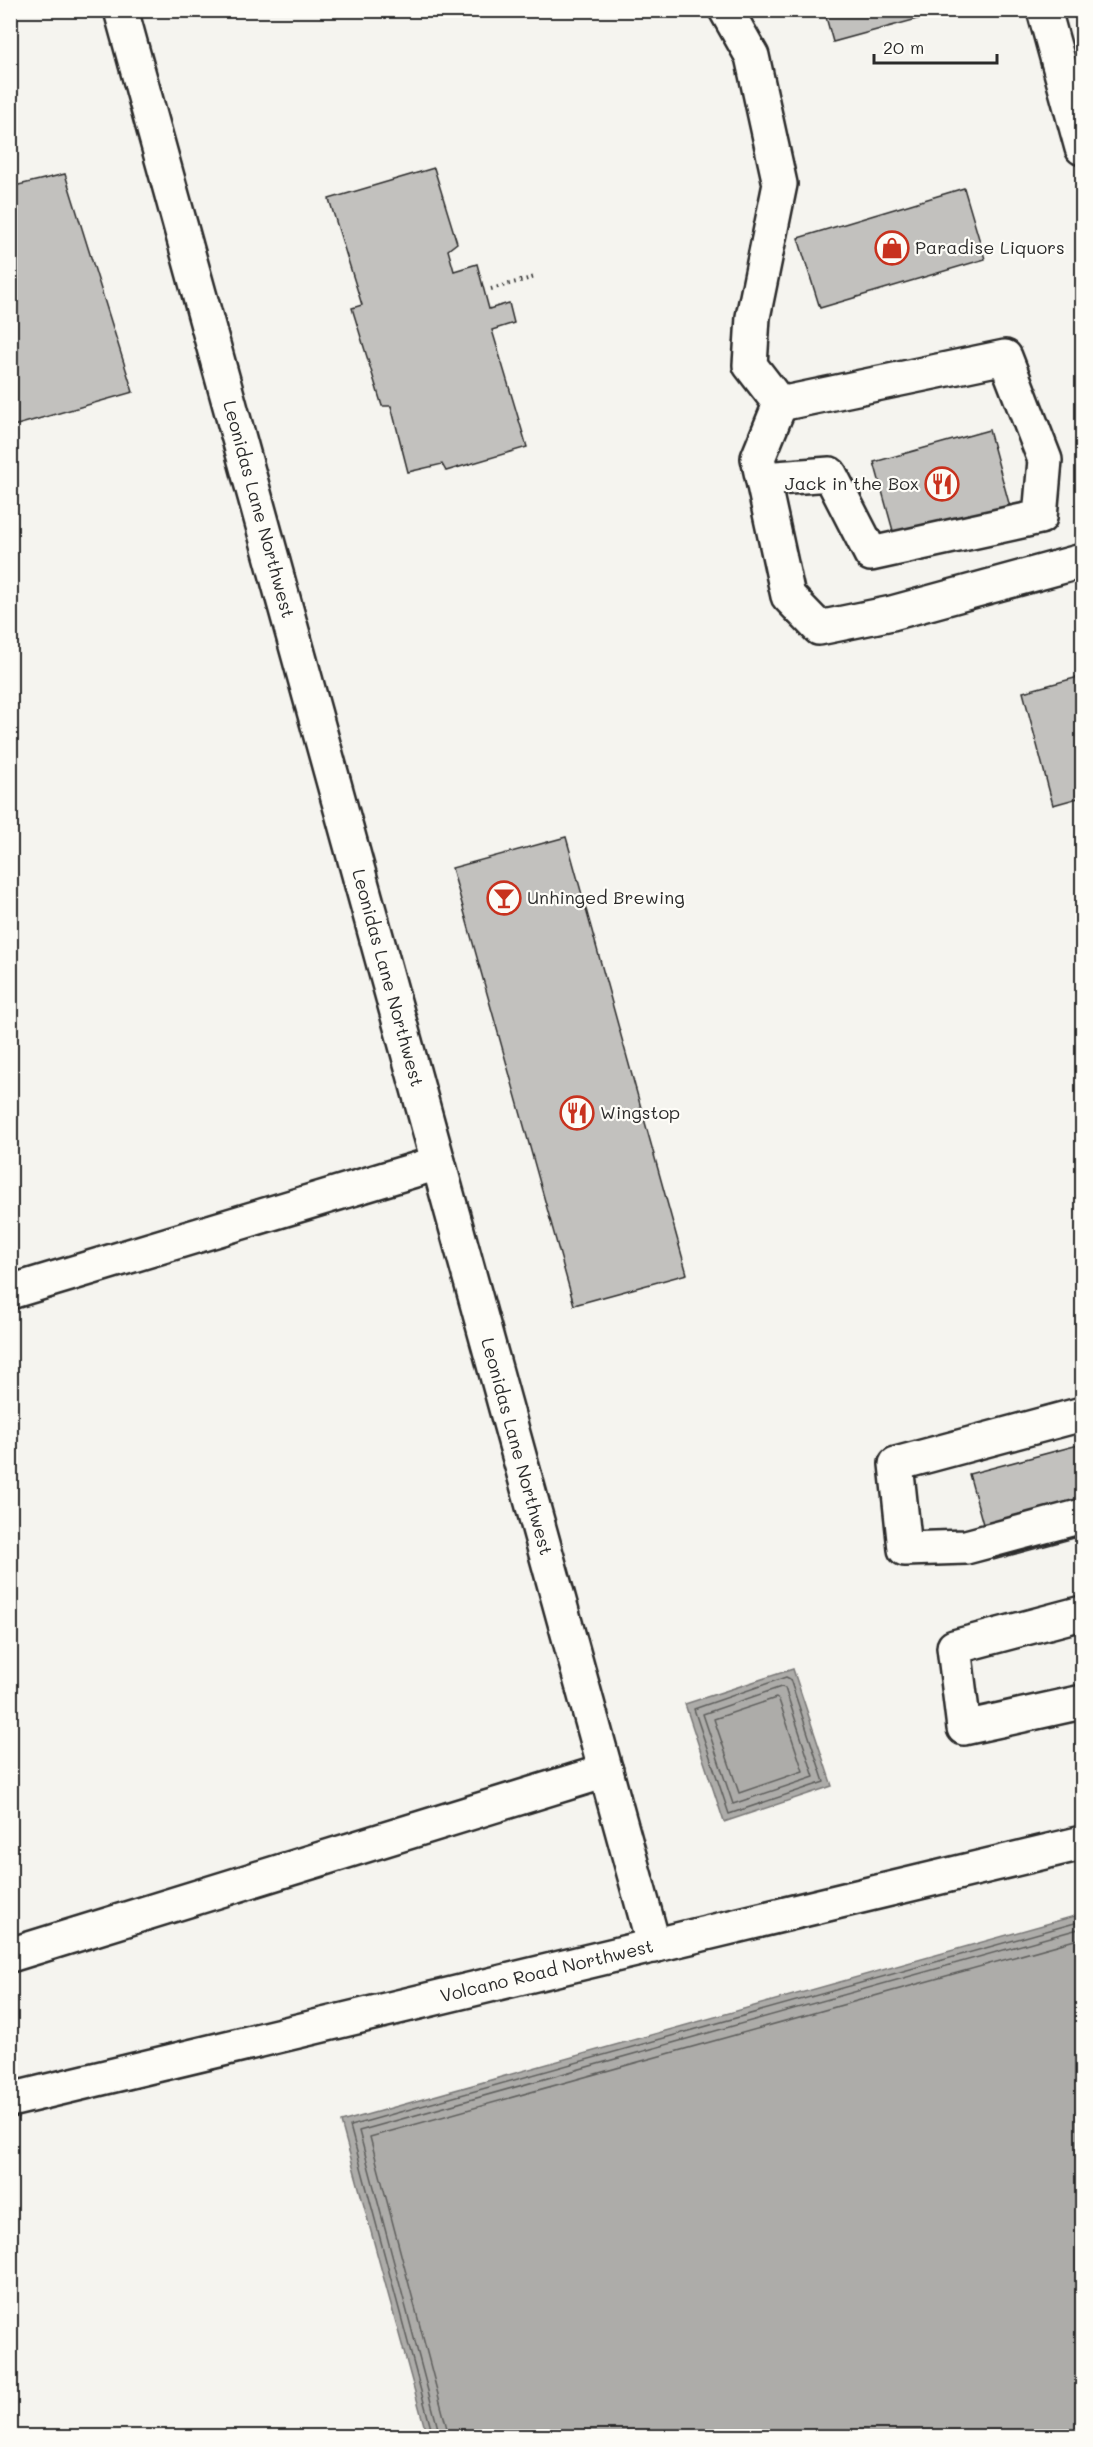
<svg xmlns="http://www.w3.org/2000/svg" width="1093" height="2447" font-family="Mali,sans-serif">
<rect width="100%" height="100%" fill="#f5f4ef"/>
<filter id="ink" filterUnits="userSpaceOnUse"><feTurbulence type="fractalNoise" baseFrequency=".0167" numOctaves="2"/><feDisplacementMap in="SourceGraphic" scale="12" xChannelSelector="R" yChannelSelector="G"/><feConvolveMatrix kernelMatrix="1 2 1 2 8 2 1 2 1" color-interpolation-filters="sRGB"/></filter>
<g filter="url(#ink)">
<g fill="#adaca9" stroke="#797877" stroke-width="1.5">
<polygon points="793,1669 832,1786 724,1822 685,1704"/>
<polygon points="1082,1914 1082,2436 427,2436 341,2122"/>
</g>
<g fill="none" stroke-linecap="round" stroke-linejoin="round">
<g stroke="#5f5f5d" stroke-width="1.5">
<polygon points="786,1677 790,1679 824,1782 729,1814 694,1709"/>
<polygon points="781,1687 785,1688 814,1777 733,1804 703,1714"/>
<polygon points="776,1698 779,1700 803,1771 739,1793 714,1719"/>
<polyline points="433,2436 350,2126 1082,1921"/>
<polyline points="440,2436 359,2131 1082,1928"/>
<polyline points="449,2436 370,2137 1082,1938"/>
</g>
</g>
<g fill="#c2c1be" stroke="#2b2b2b" stroke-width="1.5">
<polygon points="824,10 939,10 939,13 833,42"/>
<polygon points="434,168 457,243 448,250 454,271 477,264 489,309 509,303 514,323 492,330 527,447 446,471 442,464 408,472 391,406 382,406 352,308 362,305 329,199"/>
<polygon points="65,174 133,392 10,427 10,230 18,228 10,187"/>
<polygon points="964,188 985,259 820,308 798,238"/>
<polygon points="989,430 1010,507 895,538 874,462"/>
<polygon points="1082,676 1082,797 1053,805 1023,692"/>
<polygon points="566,837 687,1274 574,1305 452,868"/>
<polygon points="1082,1444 1082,1536 993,1560 969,1474"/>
</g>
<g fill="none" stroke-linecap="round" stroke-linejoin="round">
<g stroke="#2b2b2b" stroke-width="38">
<g id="minor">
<path id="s1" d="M121,10l533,1936"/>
<polyline points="726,10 752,56 780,184 753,317 750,365 780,404 758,458 788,596 819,628 892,613 1082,561"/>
<polyline points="763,479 830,474 871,554 1040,517 1045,460 1005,357 780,404"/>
<polyline points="10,1292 438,1163"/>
<polyline points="1082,1414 896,1464 905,1549 966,1547 1082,1516"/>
<polyline points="1082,1613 954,1647 964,1728 1082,1702"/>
<polyline points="10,1955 606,1771"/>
<path id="s2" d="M10,2100l1072,-257"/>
</g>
</g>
<g stroke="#2b2b2b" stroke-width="38">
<polyline id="major" points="1044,10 1082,148"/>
</g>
<polyline stroke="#2b2b2b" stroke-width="4" stroke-dasharray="1.5 4.5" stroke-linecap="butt" points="491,289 535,277"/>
<use href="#minor" stroke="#fdfcf7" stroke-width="33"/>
<use href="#major" stroke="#fdfcf7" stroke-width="33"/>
</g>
</g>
<defs>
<g id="shop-ring" transform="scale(1.725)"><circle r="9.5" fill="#fdfcf7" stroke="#c8321e" stroke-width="1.5"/><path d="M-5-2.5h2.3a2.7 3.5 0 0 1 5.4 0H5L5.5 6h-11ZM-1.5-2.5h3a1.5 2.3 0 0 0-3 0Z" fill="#c8321e"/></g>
<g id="restaurant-ring" transform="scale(1.725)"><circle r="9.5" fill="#fdfcf7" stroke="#c8321e" stroke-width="1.5"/><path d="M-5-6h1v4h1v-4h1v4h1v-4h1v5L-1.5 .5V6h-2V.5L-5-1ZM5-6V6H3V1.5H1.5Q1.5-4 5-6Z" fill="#c8321e"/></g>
<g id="bar-ring" transform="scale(1.725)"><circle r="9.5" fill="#fdfcf7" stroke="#c8321e" stroke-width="1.5"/><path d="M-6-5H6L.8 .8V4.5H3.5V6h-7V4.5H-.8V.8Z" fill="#c8321e"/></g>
</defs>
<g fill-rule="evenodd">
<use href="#shop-ring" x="892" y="248"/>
<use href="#restaurant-ring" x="942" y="484"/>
<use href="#bar-ring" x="504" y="898"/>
<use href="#restaurant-ring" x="577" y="1113"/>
</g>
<g text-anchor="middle" stroke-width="4.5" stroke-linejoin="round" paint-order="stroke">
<g font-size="18" fill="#2b2b2b" stroke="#fdfcf7" text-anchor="start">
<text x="915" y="254">Paradise Liquors</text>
<text x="919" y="490" text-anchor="end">Jack in the Box</text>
<text x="527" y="904">Unhinged Brewing</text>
<text x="600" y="1119">Wingstop</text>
</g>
<g font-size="18" fill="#2b2b2b" stroke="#fdfcf7">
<text dy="6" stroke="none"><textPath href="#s1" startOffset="518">Leonidas Lane Northwest</textPath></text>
<text dy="6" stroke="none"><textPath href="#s1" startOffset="1004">Leonidas Lane Northwest</textPath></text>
<text dy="6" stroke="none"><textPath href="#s1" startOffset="1490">Leonidas Lane Northwest</textPath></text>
<text dy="6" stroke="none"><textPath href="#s2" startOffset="552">Volcano Road Northwest</textPath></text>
</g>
</g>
<rect width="1093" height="2447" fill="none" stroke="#fdfcf7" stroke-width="36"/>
<rect x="18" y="18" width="1057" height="2411" fill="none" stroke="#2b2b2b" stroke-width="2" filter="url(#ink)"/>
<path d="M874 54v9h123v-9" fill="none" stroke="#2b2b2b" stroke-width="3"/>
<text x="883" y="54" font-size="18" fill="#2b2b2b" stroke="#fdfcf7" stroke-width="4.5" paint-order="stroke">20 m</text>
</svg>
